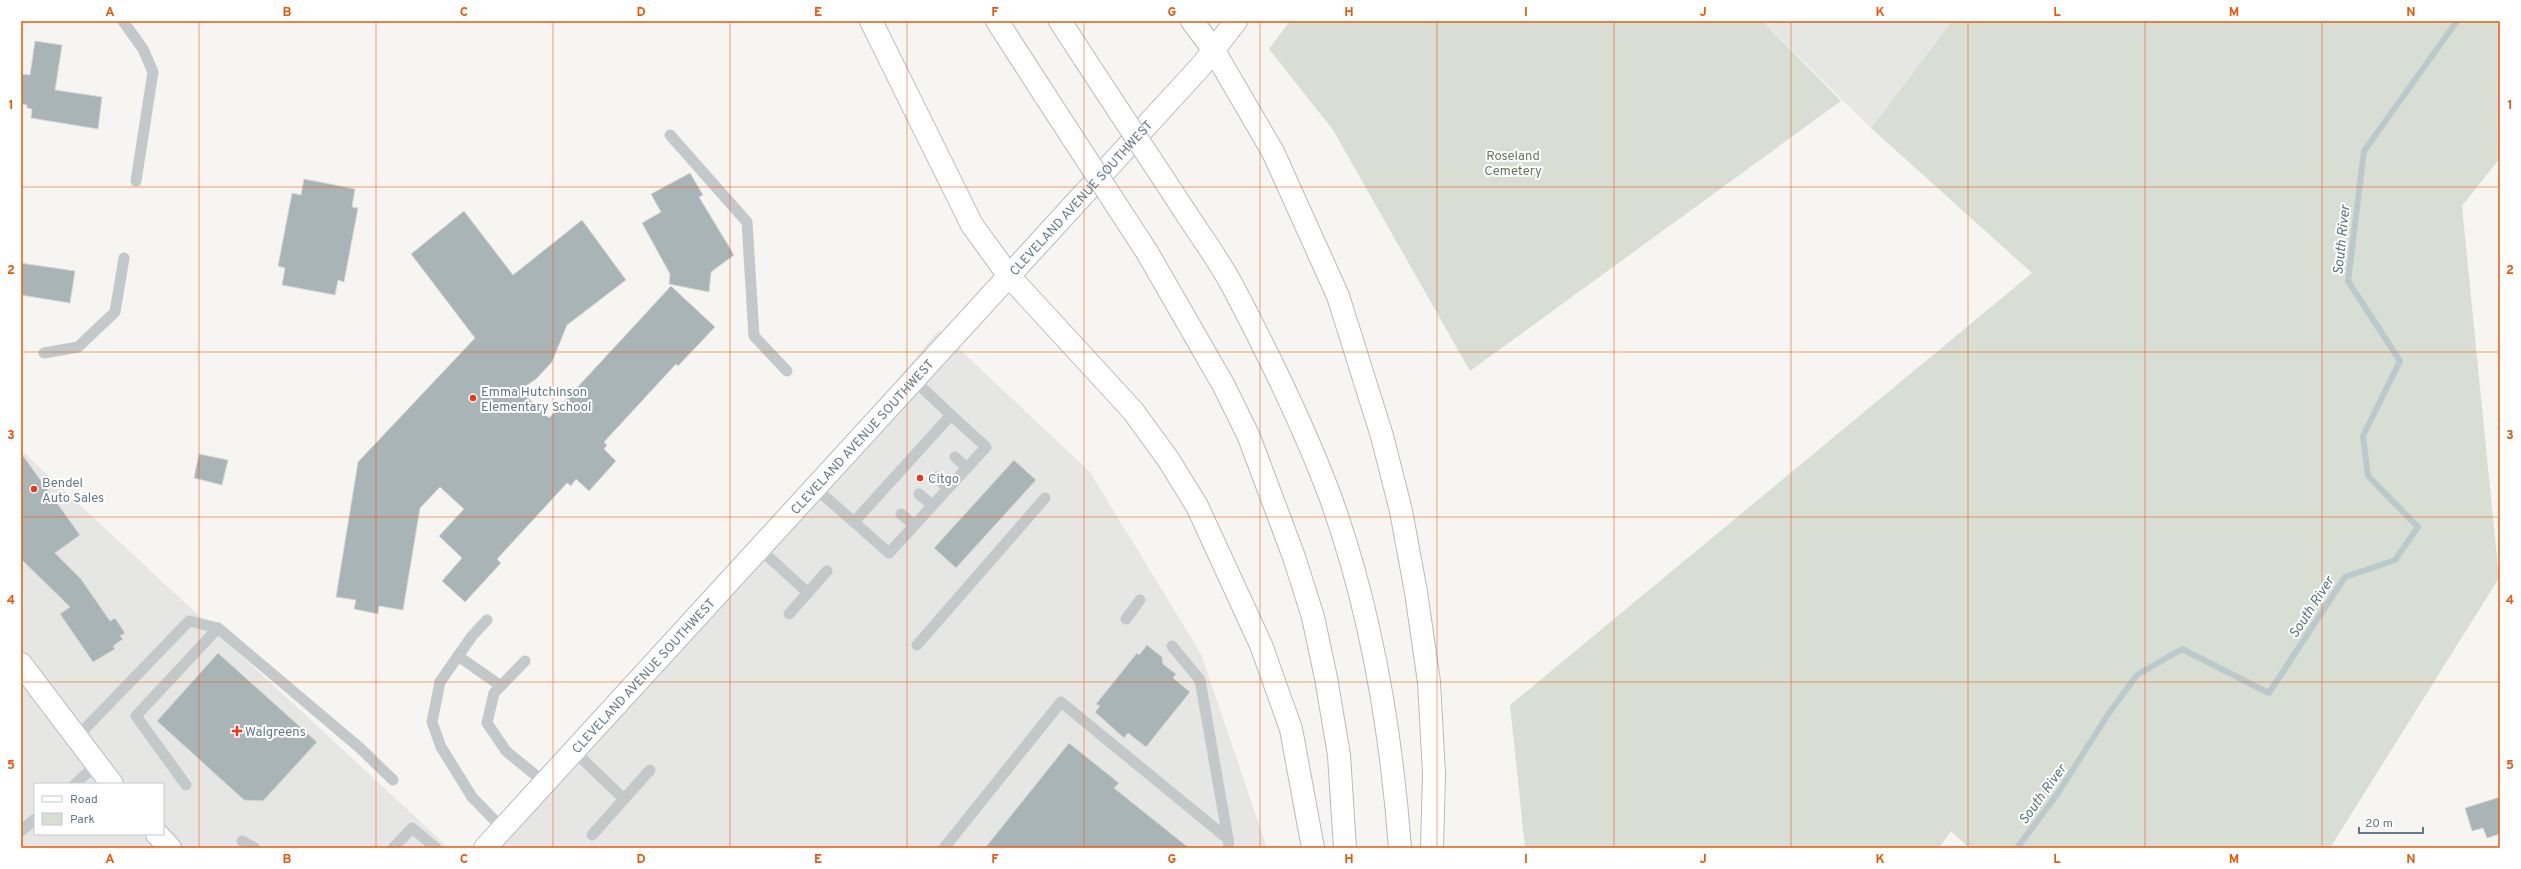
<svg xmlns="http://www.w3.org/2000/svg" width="2521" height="869" font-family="Overpass,sans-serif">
<rect width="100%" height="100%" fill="#f6f5f2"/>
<g fill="#e6e7e5" fill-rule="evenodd">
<polygon points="1762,21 1952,21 1871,128"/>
<polygon points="939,330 1090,472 1201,654 1267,848 477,848 642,684"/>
<path d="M21,450l251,234 177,164h-428zM35,784h128v50h-128z"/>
</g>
<g fill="#d8ded3">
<polygon points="1290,21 1762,21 1841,101 1470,371 1333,130 1269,49"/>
<polygon points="1952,21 2500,21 2500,158 2462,206 2499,578 2330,848 1969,848 1951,831 1939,848 1525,848 1510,705 2032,273 1871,128"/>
</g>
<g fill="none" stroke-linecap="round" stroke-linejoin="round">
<polyline stroke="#bbc9cc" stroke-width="6" points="2017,848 2058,793 2109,713 2137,675 2182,649 2269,693 2345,577 2395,560 2418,527 2368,476 2363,436 2400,361 2348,281 2364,151 2457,21"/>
</g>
<g fill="#a9b4b7" stroke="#d7d7d5">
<polygon points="35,41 62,45 55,90 102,97 98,129 31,118 32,109 27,108 27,105 21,104 21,74 30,75"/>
<polygon points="690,173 703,195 699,197 734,255 711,272 709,292 669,284 670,274 642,223 661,212 651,194"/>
<polygon points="304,179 355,189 352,207 358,208 344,282 338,280 335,295 282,285 285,268 278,266 292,193 301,195"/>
<polygon points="464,211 513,275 582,220 626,280 567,325 552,362 536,379 520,390 549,418 671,286 715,327 678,366 676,364 604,442 607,445 604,449 616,461 589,491 576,479 571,486 567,483 497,559 501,563 465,602 442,581 462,558 439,536 464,509 440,487 420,508 403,610 379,606 378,614 354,609 356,600 336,597 358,462 475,338 411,254"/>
<polygon points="21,263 75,271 70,303 21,295"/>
<polygon points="21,453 80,535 55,553 81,579 110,621 115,618 125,633 120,636 123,639 113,646 115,649 93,662 60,614 70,607 21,559"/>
<polygon points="199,454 228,460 222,485 194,478"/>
<polygon points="1014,460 1036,480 956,568 934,548"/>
<polygon points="1147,645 1162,657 1163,664 1176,674 1173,678 1190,692 1146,747 1128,733 1124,738 1095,712 1100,706 1096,704 1137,653 1139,655"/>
<polygon points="218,653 317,742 263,801 244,800 157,721"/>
<polygon points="1069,743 1119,783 1114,788 1189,848 985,848"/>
<polygon points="2500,797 2500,834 2487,838 2483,828 2472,831 2465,808"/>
</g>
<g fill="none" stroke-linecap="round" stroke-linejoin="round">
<g stroke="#b5bcbf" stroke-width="24">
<g id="secondary">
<path id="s1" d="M485,848l717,-783 34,-44"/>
</g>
</g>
<g stroke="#b6bbbe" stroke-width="24">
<g id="primary">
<polyline points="21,664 112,784"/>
<polyline points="157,834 170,848"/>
</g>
</g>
<g stroke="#b7bbbe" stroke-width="24">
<g id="motorway">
<polyline points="871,21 972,225 1009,276 1133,411 1168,459 1197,506 1261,645 1291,729 1313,848"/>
<polyline points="997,21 1046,97"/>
<polyline points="1060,21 1084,58"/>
<polyline points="1192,21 1213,49 1273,152 1338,296 1382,436 1401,511 1416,592 1429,682 1434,774 1432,848"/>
<path d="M1184,210c16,25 34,49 48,75 36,68 71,139 98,211 41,113 61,233 70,352"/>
<polyline points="1147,252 1224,386 1249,437 1294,557 1313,617 1326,678 1339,755 1345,848"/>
</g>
</g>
<g stroke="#c3c8ca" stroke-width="11">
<polyline points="123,21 143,49 153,72 136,181"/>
<polyline points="670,135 747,222 754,336 787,371"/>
<polyline points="44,353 78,347 115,312 124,258"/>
<polyline points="955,457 967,468"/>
<polyline points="936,477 948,488"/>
<polyline points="814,487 854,522 951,415 914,380"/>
<polyline points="919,494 932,505"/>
<polyline points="901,514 914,525"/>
<polyline points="854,522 889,553 986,447 951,415"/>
<polyline points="759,548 808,593"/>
<polyline points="789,614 827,571"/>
<polyline points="1126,619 1140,600"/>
<polyline points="487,620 472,636 440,682 432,722 441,747 472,797 503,829"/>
<polyline points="917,645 1045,498"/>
<polyline points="1172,646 1200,680 1228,839"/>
<polyline points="458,656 501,686"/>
<polyline points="525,661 494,693 487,723 506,751 545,783"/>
<polyline points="76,738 189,621 218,628"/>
<polyline points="574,751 624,799"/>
<polyline points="75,784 96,765"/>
<polyline points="186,785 136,716 218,628 360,748 393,780"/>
<polyline points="21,831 35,819"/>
<polyline points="592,835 650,770"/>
<polyline points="242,841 255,848"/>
<polyline points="393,848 412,828 436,848"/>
<polyline points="944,848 1061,702 1228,839 1229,848"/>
</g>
<use href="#secondary" stroke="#fff" stroke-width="22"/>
<use href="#primary" stroke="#fff" stroke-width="22"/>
<use href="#motorway" stroke="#fff" stroke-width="22"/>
<g stroke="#b7bbbe" stroke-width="24" stroke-linecap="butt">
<g id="motorway-bridge">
<polyline points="1084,58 1184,210"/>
<polyline points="1046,97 1147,252"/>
</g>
</g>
<use href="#motorway-bridge" stroke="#fff" stroke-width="22"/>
</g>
<path fill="none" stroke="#e8590c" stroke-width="1" stroke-opacity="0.55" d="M199,21v827M376,21v827M553,21v827M730,21v827M907,21v827M1084,21v827M1260,21v827M1437,21v827M1614,21v827M1791,21v827M1968,21v827M2145,21v827M2322,21v827M21,187h2479M21,352h2479M21,517h2479M21,682h2479"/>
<g fill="#ee3419" stroke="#fff" stroke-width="1.5">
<circle cx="473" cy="398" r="4"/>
<circle cx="920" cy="478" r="4"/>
<circle cx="34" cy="489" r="4"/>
<path d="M235 725h4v4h4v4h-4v4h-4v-4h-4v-4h4z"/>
</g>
<g text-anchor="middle" stroke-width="4" stroke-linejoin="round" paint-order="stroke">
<g font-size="13" fill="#66775e" stroke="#fff">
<text x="1513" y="160">Roseland<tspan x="1513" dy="15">Cemetery</tspan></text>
</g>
<g font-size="13" fill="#637985" stroke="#fff">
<text dy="5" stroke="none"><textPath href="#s1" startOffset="882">CLEVELAND AVENUE SOUTHWEST</textPath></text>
<text dy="5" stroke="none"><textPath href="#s1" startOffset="558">CLEVELAND AVENUE SOUTHWEST</textPath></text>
<text dy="5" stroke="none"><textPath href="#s1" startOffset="234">CLEVELAND AVENUE SOUTHWEST</textPath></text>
</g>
<g font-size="13" fill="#637985" stroke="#fff" text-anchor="start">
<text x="481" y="396">Emma Hutchinson<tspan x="481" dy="15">Elementary School</tspan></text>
<text x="928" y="483">Citgo</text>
<text x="42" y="487">Bendel<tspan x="42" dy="15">Auto Sales</tspan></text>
<text x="245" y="736">Walgreens</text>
</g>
<g font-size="14" font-style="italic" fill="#5a767b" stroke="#fff">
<text transform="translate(2341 240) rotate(-84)" y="5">South River</text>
<text transform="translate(2311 607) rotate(-57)" y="5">South River</text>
<text transform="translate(2042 794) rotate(-54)" y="5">South River</text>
</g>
</g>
<rect width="2521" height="869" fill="none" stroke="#ffffff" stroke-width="44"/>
<rect x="34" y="783" width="130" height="52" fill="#ffffff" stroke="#c1c9ce"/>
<rect x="42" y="796" width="20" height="6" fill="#ffffff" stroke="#c1c9ce"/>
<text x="70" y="803" font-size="12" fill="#637985">Road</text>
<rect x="42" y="813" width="20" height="12" fill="#d8ded3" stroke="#c1c9ce"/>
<text x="70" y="823" font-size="12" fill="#637985">Park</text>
<path d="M2359 827v6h64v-6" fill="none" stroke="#637985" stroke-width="2"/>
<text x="2365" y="827" font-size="12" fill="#637985" stroke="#ffffff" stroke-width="3" paint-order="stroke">20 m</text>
<rect x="22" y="22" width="2477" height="825" fill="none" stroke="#e8590c" stroke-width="1.5"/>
<g font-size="13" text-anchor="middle" font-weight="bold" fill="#e8590c">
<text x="110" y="16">A</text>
<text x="287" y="16">B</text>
<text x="464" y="16">C</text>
<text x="641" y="16">D</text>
<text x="818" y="16">E</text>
<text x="995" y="16">F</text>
<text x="1172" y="16">G</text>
<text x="1349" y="16">H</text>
<text x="1526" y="16">I</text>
<text x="1703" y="16">J</text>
<text x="1880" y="16">K</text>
<text x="2057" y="16">L</text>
<text x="2234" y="16">M</text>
<text x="2411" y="16">N</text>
<text x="11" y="109">1</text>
<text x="2510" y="109">1</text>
<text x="11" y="274">2</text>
<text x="2510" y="274">2</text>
<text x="11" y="439">3</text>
<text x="2510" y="439">3</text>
<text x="11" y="604">4</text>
<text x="2510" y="604">4</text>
<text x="11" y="769">5</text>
<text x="2510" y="769">5</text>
<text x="110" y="863">A</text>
<text x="287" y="863">B</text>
<text x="464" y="863">C</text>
<text x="641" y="863">D</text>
<text x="818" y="863">E</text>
<text x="995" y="863">F</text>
<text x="1172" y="863">G</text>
<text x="1349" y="863">H</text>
<text x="1526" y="863">I</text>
<text x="1703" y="863">J</text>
<text x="1880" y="863">K</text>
<text x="2057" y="863">L</text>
<text x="2234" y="863">M</text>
<text x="2411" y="863">N</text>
</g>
</svg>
